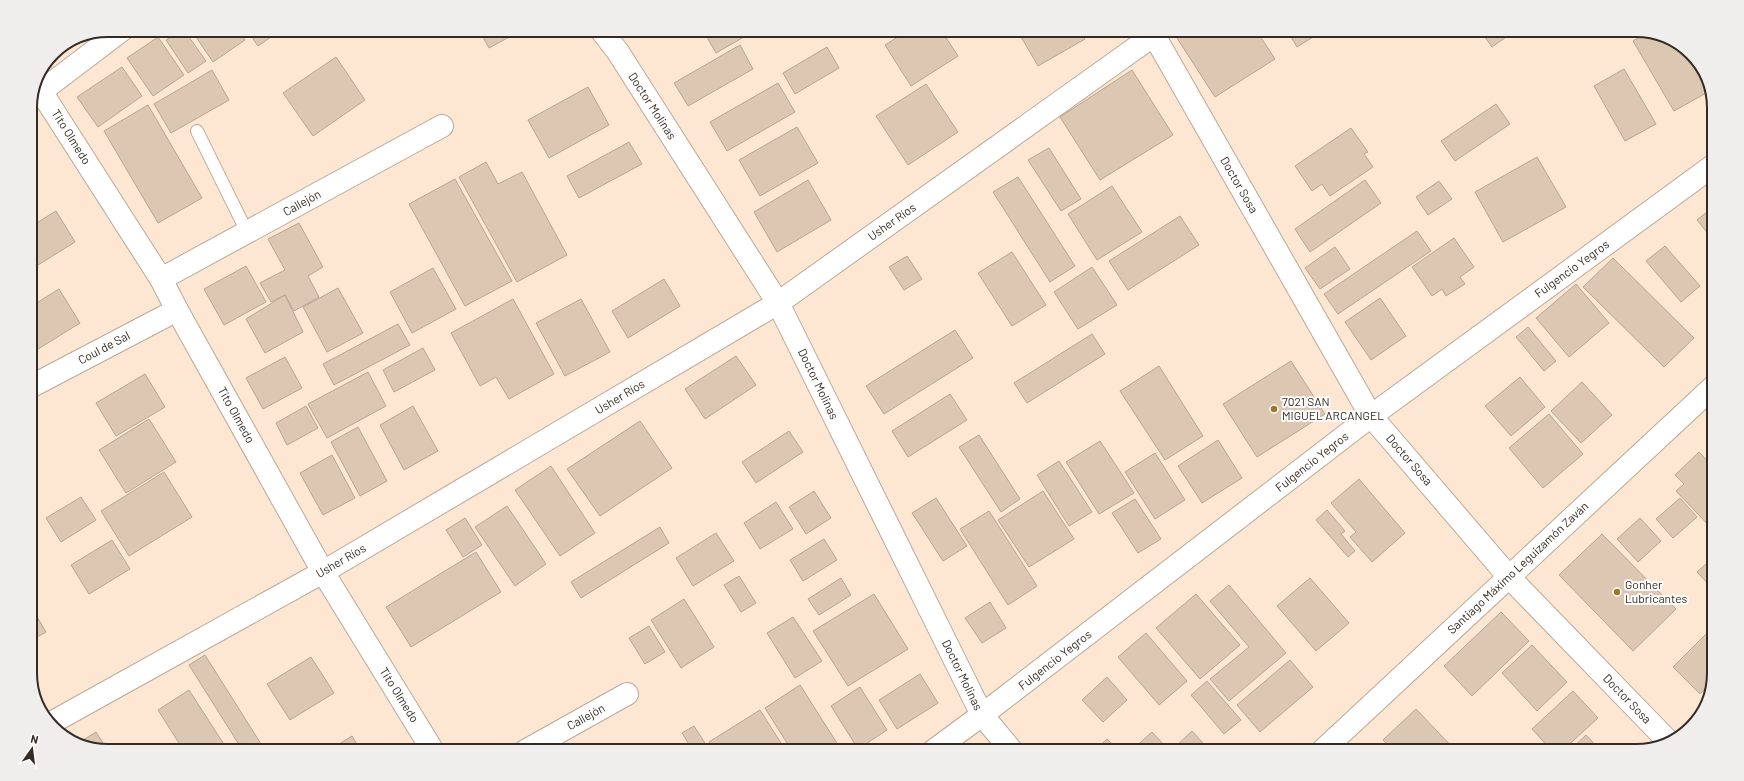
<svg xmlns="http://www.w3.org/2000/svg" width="1744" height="781" font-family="Barlow,sans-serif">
<rect width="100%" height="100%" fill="#fde7d3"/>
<g fill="#dcc7b3" stroke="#b9a491">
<polygon points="181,30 184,30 206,61 188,73 166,40"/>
<polygon points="194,30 238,30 245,40 213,62 192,31"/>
<polygon points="247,30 281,30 258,46"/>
<polygon points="479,30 522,30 489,48"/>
<polygon points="703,30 756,30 716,53"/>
<polygon points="844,30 861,30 849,38"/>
<polygon points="909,30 941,30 958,56 911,86 885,45"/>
<polygon points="1017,30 1079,30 1085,39 1038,66"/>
<polygon points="1183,30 1256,30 1275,59 1215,97 1175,35"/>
<polygon points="1287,30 1320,30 1321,32 1297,47"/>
<polygon points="1480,30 1516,30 1492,47"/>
<polygon points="1648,32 1666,36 1701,64 1710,91 1674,111 1633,41"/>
<polygon points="158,37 184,75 153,96 127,58"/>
<polygon points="740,45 753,69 688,106 674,83"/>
<polygon points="827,47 839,68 795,94 783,73"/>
<polygon points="336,57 365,100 313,136 283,93"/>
<polygon points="122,67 142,96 98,127 77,97"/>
<polygon points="1624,69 1656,124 1625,141 1594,86"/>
<polygon points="212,70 229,100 171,133 154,104"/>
<polygon points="1132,70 1173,135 1100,180 1060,117"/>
<polygon points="778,83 795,112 727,151 710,122"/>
<polygon points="926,84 958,132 908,165 876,116"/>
<polygon points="588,87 609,125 549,158 528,120"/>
<polygon points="1496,104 1510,124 1455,161 1441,141"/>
<polygon points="148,105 202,198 158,223 104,131"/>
<polygon points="797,127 818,163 760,196 739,160"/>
<polygon points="1351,128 1368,152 1364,154 1373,167 1330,196 1322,184 1312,191 1295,166"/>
<polygon points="629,142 642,164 579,198 567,176"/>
<polygon points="1049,148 1081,199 1061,211 1028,160"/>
<polygon points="1537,157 1566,207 1503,242 1475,192"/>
<polygon points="30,159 35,167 30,170"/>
<polygon points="486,162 498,184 522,172 567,255 517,282 459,177"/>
<polygon points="1018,177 1075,266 1050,282 993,192"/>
<polygon points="455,179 512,281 465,306 409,204"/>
<polygon points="808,180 831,220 777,252 754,212"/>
<polygon points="1365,180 1381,203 1310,252 1295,229"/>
<polygon points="1439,181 1452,199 1428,215 1416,197"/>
<polygon points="1112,186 1142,232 1097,260 1068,214"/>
<polygon points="1714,206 1714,241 1697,220"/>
<polygon points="56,211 75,242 30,270 30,227"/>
<polygon points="1180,216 1199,245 1128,290 1109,261"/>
<polygon points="299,223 323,267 308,276 319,297 294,311 285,295 271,302 260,283 285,270 268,239"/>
<polygon points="1417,231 1431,251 1338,314 1324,294"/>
<polygon points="1454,238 1474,267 1460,277 1465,284 1446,296 1442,289 1432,296 1412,267"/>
<polygon points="1665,246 1700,286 1681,302 1646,261"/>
<polygon points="1335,247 1350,269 1320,289 1305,268"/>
<polygon points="1012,252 1046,305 1012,326 978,273"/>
<polygon points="907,256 922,279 904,290 889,267"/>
<polygon points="1613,258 1694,338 1664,367 1583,287"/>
<polygon points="246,266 266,302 224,325 204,289"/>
<polygon points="1092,267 1117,305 1078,329 1054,292"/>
<polygon points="433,268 456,309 412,333 390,292"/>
<polygon points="664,279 680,306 628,338 612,311"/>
<polygon points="1576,284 1609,323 1569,357 1536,318"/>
<polygon points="338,288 363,333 327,352 303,307"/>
<polygon points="59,289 80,323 30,354 30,307"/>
<polygon points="285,295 303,332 265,353 246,319"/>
<polygon points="1380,298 1406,336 1371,360 1345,322"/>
<polygon points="513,299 554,374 509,399 496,377 480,386 451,333"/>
<polygon points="581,299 610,352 565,376 536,323"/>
<polygon points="398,324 410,345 334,385 323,364"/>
<polygon points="1528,327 1556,361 1544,371 1516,337"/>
<polygon points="955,330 973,358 884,414 866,386"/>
<polygon points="1092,334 1105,354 1027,403 1014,383"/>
<polygon points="423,348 435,370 394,392 383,370"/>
<polygon points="736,356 756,385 705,419 685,389"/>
<polygon points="285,357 302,388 263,409 246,378"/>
<polygon points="1291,361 1325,414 1257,457 1223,404"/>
<polygon points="1159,366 1203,436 1165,460 1120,391"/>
<polygon points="368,372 386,406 327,438 308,404"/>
<polygon points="145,374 165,407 116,436 96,403"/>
<polygon points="1520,377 1545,407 1511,436 1485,406"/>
<polygon points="1582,382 1612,415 1581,443 1551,411"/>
<polygon points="950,394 967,420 908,457 892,431"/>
<polygon points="306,406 318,428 287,445 276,423"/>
<polygon points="413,406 438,451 404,470 380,425"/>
<polygon points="1549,414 1583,454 1543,488 1509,448"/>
<polygon points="149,419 176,462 126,493 99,450"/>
<polygon points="640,421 672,468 600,516 567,469"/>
<polygon points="358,427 387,481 360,496 331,442"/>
<polygon points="789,431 803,452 756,483 742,462"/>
<polygon points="979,435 1020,499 1001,512 959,447"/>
<polygon points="1218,440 1242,478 1202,503 1178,466"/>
<polygon points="1100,441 1134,493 1099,514 1066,462"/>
<polygon points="1699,452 1714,468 1714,531 1676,491 1684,484 1675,475"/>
<polygon points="1155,453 1185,500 1155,519 1125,472"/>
<polygon points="332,455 355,498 323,515 300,473"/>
<polygon points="1059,461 1092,512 1069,526 1037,475"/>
<polygon points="551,466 595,533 560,556 515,490"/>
<polygon points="164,472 192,517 129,556 101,511"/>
<polygon points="1359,479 1405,533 1372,562 1350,537 1356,532 1331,503"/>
<polygon points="814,491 831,518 806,534 789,507"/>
<polygon points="1043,491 1074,539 1029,567 998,520"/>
<polygon points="81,497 96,520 61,542 46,518"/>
<polygon points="936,498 967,546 943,561 912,513"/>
<polygon points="1680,498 1697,517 1673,538 1656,519"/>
<polygon points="1135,499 1161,539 1138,553 1112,513"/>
<polygon points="776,502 793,529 760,549 744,523"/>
<polygon points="507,506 546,564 515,586 475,527"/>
<polygon points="1327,510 1345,531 1341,534 1355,551 1348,557 1316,520"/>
<polygon points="989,511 1037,586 1008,605 960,529"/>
<polygon points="465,518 482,545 463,557 446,530"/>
<polygon points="1640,518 1661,541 1638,562 1617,539"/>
<polygon points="660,527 669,543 581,598 571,582"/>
<polygon points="716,533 734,561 693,586 676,558"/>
<polygon points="1602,534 1676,609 1633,651 1559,575"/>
<polygon points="824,539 837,560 803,581 790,560"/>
<polygon points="112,540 130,569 89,594 71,565"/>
<polygon points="476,552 501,592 411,647 386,607"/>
<polygon points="1714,557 1714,590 1697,572"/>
<polygon points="739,576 756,603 741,612 724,585"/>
<polygon points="841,578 851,595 819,615 808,599"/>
<polygon points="1310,578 1349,623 1316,651 1277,606"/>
<polygon points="1229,585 1286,653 1229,701 1210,679 1249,647 1210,601"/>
<polygon points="874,594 908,649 848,686 813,631"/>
<polygon points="1196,594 1240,645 1200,679 1156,628"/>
<polygon points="684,599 714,647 681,668 651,620"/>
<polygon points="990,602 1006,628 982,643 965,618"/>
<polygon points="30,605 46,632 30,641"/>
<polygon points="1501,612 1529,641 1472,696 1444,666"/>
<polygon points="793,617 822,661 795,678 767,633"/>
<polygon points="649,626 665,652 645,664 629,638"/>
<polygon points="1713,627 1714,629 1714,673 1712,681 1700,694 1673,667"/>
<polygon points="1146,633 1187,681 1159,705 1118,657"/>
<polygon points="1532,645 1567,682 1537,711 1502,673"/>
<polygon points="205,655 261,744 250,751 243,751 189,665"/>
<polygon points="311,657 334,693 290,720 267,684"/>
<polygon points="1290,660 1313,687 1260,732 1237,705"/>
<polygon points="920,674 938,703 897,729 879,700"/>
<polygon points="1107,677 1127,700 1103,722 1082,700"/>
<polygon points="1207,681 1241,720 1224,734 1191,695"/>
<polygon points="800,685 842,751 792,751 765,708"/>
<polygon points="860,687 887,730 858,749 831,706"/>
<polygon points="189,690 227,749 224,751 184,751 158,710"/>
<polygon points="1573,691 1598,718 1562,751 1552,751 1532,729"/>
<polygon points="1710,692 1708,703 1706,706 1704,698"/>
<polygon points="1416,709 1456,751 1393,751 1383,740"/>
<polygon points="760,710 786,751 715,751 709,742"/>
<polygon points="694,726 710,751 693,751 682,733"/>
<polygon points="1192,731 1210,751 1171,751"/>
<polygon points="96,732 108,751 77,744"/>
<polygon points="1152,732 1164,745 1157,751 1131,751"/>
<polygon points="1586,735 1601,751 1569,751"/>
<polygon points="352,736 361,751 328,751"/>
<polygon points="1107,739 1119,751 1094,751"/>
<polygon points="662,746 665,751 653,751"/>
</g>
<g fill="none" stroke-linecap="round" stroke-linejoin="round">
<g stroke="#bca895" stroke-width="14">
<polyline id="lane" points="197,131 247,232"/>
</g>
<g stroke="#bca895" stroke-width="24">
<g id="street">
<polyline points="601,30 618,52 778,303 982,715 1012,751"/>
<polyline points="35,82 161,279 177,310 323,572 433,751"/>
<polyline points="31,99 122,30"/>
<polyline points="161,279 442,126"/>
<polyline points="30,387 177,310"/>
<polyline points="1371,416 1714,165"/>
<polyline points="51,723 323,572 778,303 1154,35"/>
<polyline points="525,751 627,694"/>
<polyline points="1322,751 1714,386"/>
</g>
</g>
<g stroke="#bca895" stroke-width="24">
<g id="secondary">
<polyline points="1151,30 1371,416 1509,577 1668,741"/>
<polyline points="933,751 982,715 1371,416"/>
</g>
</g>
<use href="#lane" stroke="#fff" stroke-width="12"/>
<use href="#street" stroke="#fff" stroke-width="22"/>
<use href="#secondary" stroke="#fff" stroke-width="22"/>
</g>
<g fill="#9f7725" stroke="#fff" stroke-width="1.5">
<circle cx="1274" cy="409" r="4"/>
<circle cx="1617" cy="592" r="4"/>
</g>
<g text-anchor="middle" stroke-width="4" stroke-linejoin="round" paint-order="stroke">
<g font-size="12" fill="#342b24" stroke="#fff">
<text transform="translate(652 106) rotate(57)" y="4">Doctor Molinas</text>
<text transform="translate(71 137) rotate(58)" y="4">Tito Olmedo</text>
<text transform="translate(1239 185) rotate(60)" y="4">Doctor Sosa</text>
<text transform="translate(302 203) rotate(-29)" y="4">Callejón</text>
<text transform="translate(892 222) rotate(-35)" y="4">Usher Ríos</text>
<text transform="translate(1572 269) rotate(-36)" y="4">Fulgencio Yegros</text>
<text transform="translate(104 348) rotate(-28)" y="4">Coul de Sal</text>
<text transform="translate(818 384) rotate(64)" y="4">Doctor Molinas</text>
<text transform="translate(620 397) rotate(-31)" y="4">Usher Ríos</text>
<text transform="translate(236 415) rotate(61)" y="4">Tito Olmedo</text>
<text transform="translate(1409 460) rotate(49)" y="4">Doctor Sosa</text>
<text transform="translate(1312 462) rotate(-38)" y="4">Fulgencio Yegros</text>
<text transform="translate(341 561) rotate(-30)" y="4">Usher Ríos</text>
<text transform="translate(1518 568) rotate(-43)" y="4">Santiago Máximo Leguizamón Zaván</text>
<text transform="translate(1055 660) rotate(-38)" y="4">Fulgencio Yegros</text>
<text transform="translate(962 675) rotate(64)" y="4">Doctor Molinas</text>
<text transform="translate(399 695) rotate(58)" y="4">Tito Olmedo</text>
<text transform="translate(1627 699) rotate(46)" y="4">Doctor Sosa</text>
<text transform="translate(586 717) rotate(-29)" y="4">Callejón</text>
</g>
<g font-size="12" fill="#342b24" stroke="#fff" text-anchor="start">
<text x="1282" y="406">7021 SAN<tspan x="1282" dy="14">MIGUEL ARCANGEL</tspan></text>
<text x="1625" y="589">Gonher<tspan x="1625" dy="14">Lubricantes</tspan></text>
</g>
</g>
<path d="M0 0H1744V781H0ZM108 37H1636A71 71 0 0 1 1707 108V673A71 71 0 0 1 1636 744H108A71 71 0 0 1 37 673V108A71 71 0 0 1 108 37Z" fill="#efeeed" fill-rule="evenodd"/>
<path fill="none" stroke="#342b24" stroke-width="2" d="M108 37H1636A71 71 0 0 1 1707 108V673A71 71 0 0 1 1636 744H108A71 71 0 0 1 37 673V108A71 71 0 0 1 108 37Z"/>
<g transform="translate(32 749) rotate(14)" stroke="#ffffff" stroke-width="3" paint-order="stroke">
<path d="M0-3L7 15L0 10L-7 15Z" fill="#342b24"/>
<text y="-6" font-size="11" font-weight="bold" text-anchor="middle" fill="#342b24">N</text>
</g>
</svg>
